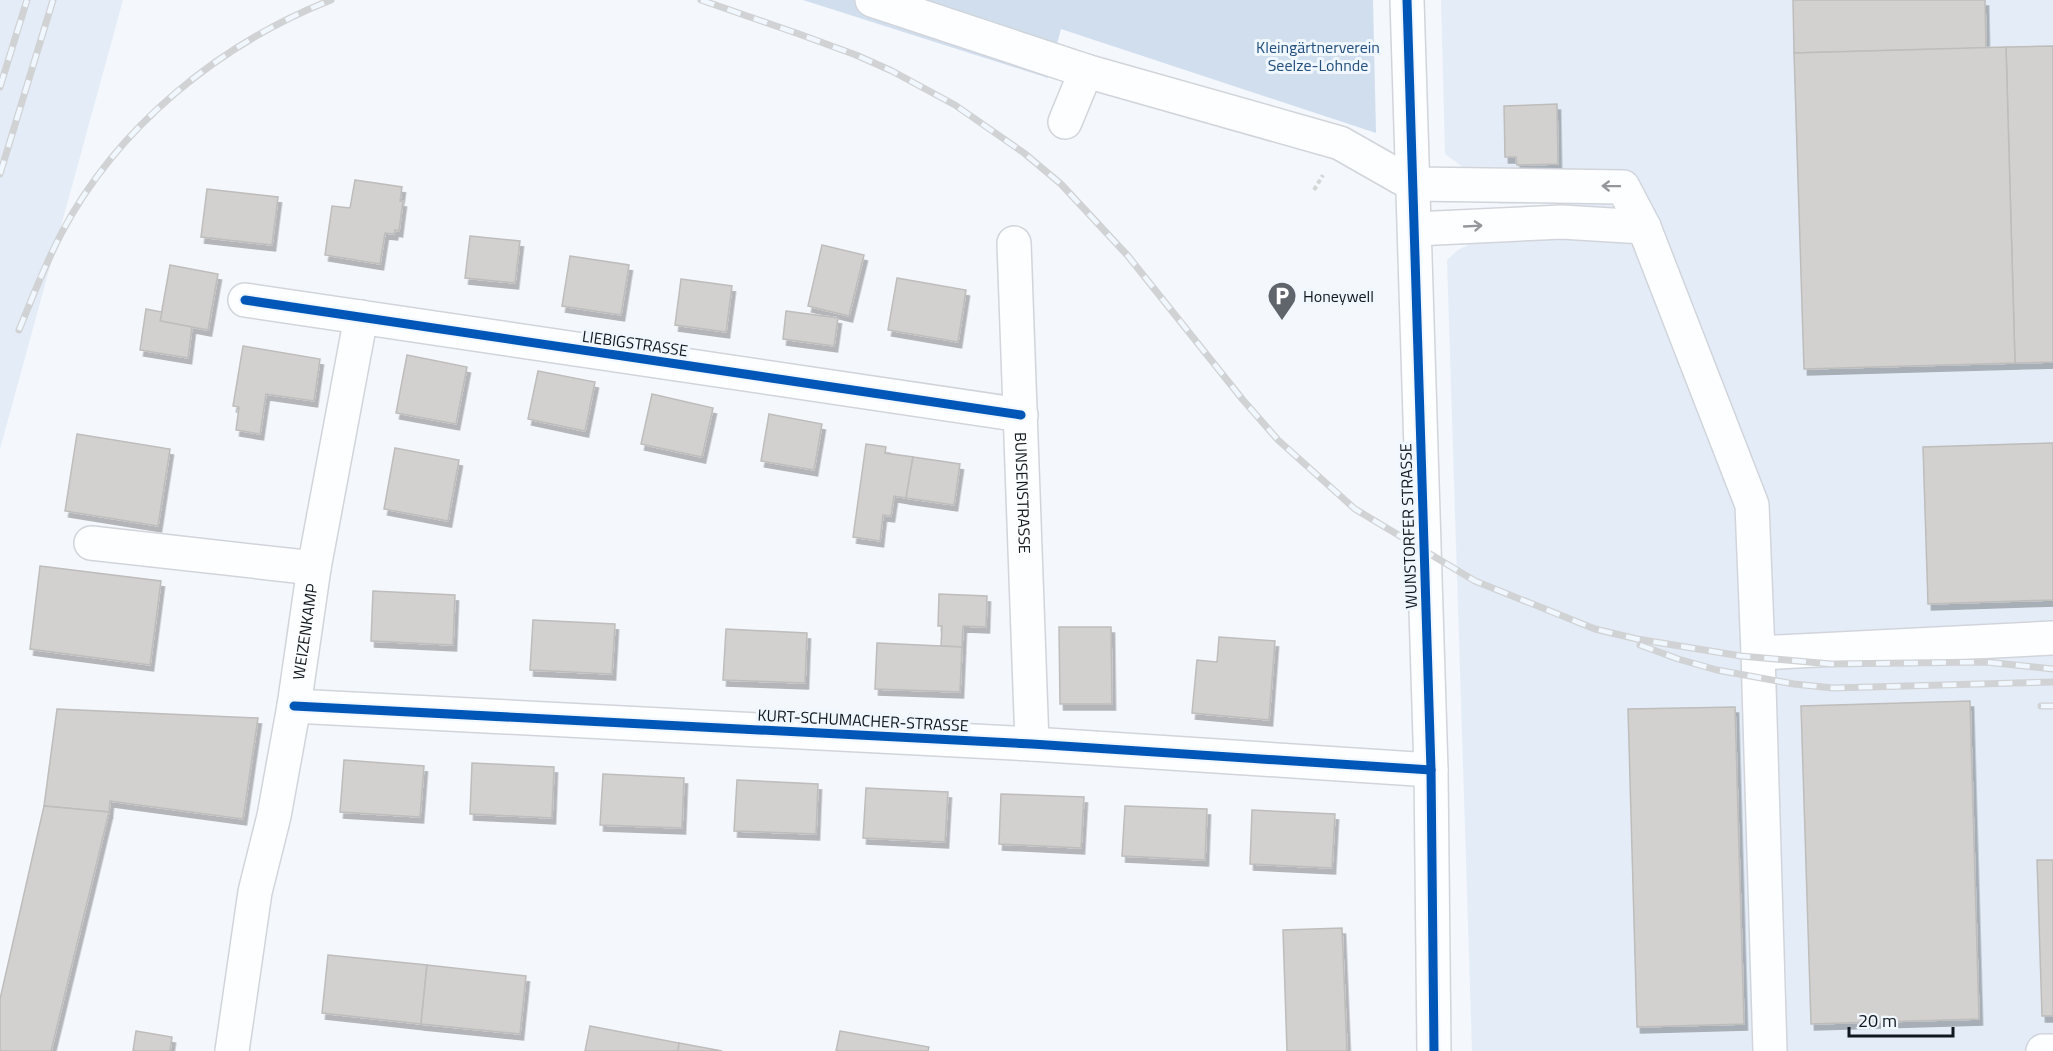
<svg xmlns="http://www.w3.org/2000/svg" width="2053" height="1051" font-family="'Titillium Web',sans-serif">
<defs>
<filter id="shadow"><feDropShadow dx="3.5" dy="6" stdDeviation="0" flood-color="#0004"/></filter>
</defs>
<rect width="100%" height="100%" fill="#f4f7fc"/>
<g fill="#e4edf7">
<polygon points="0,0 123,0 0,449"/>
<polygon points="1441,0 2053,0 2053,1051 1472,1051 1447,260 1458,250 1470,244 1561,239 1562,203 1498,204 1496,167 1464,168 1445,154"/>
</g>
<polygon fill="#d1deee" points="803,0 1373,0 1376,133 1061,29 1048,78"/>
<g fill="#d2d1cf" stroke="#bebdbc" stroke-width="1.5" filter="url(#shadow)">
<polygon points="1793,0 1985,0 1986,48 1794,53"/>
<polygon points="2053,46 2053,362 2015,363 2006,47"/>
<polygon points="2006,47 2015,363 1804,369 1794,53"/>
<polygon points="1557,104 1558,164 1517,165 1516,157 1505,157 1504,106"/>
<polygon points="355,180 402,187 400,201 403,201 399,231 395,230 394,234 385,233 380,264 325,255 332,206 350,208"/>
<polygon points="207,189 278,197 272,245 201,237"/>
<polygon points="470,236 520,241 515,283 465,278"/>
<polygon points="822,245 864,255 849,316 808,306"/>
<polygon points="570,256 629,265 621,315 562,306"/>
<polygon points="170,265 218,274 208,330 160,321"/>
<polygon points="897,278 966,290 958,342 888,330"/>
<polygon points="681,279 732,286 726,332 675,325"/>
<polygon points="146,309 162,312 160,321 192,327 188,358 140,350"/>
<polygon points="786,311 838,318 834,346 783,339"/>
<polygon points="243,346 320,359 314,401 266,394 260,434 236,430 239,407 233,406"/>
<polygon points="407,355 467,367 456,424 396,413"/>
<polygon points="538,371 595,382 585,431 528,419"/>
<polygon points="652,394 713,408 702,457 641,444"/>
<polygon points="769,414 822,424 814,470 761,461"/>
<polygon points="77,434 170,449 158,526 65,511"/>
<polygon points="2053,443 2053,600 1928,604 1923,447"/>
<polygon points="866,444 886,447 885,453 913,457 906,498 894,496 891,516 883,515 880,541 853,537"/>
<polygon points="395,448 459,460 448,521 384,509"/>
<polygon points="913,457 960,464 954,505 906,498"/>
<polygon points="40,566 161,581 150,665 30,649"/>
<polygon points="373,591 455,595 453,645 371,641"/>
<polygon points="939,594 987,596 986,627 963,626 962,647 941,646 942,626 938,626"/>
<polygon points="533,620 615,624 612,674 530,670"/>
<polygon points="1059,627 1111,627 1112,704 1060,704"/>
<polygon points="726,629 807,633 805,683 723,680"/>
<polygon points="1219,637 1275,641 1269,720 1192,713 1197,660 1217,662"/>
<polygon points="877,643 962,647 960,692 875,689"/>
<polygon points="1970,701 1979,1019 1811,1024 1801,706"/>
<polygon points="1735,707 1744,1024 1637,1027 1628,709"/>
<polygon points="57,709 258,718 243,819 110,801 109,812 44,806"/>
<polygon points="344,760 424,766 420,817 340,812"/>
<polygon points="472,763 554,767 552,818 470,814"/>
<polygon points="603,774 684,778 682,828 600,825"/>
<polygon points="737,780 818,784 816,834 734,831"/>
<polygon points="866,788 948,792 945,842 863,838"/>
<polygon points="1001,794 1084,797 1081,848 999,844"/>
<polygon points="44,806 109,812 51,1051 0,1051 0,999"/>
<polygon points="1125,806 1207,809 1205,860 1122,856"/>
<polygon points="1252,810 1335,814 1332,868 1250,864"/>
<polygon points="2037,860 2053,860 2053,1016 2042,1016"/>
<polygon points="1342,928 1347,1051 1287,1051 1283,930"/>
<polygon points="328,955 427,965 421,1024 322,1013"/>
<polygon points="427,965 526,976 520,1034 421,1024"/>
<polygon points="590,1026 679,1043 678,1051 585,1051"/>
<polygon points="136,1031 172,1037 170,1051 133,1051"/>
<polygon points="840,1031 929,1047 928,1051 836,1051"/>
<polygon points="679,1043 722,1051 678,1051"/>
</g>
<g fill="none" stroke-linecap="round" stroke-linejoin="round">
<g stroke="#d1d5db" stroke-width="36">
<g id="minor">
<polyline points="872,0 1086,71"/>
<polyline points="1407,0 1431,770 1434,1051"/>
<polyline points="1065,122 1086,71 1340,143 1412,184 1623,187 1644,227 1752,505 1758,653"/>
<polyline points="1415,229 1562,222 1644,227"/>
<path id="s1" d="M1014,243l18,501"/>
<polyline points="245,300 1021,415"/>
<polyline points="91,543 314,568"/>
<polyline points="294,706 1032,744 1431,770"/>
<path id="s2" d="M232,1051l23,-159 19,-76 20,-110 20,-138 47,-251"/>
<polyline points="1770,1051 1758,653 2053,638"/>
<polyline points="2043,1051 2053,1051"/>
</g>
</g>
<polyline stroke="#d5d7d7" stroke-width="4" stroke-dasharray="4.5 3" stroke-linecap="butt" points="1314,190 1323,175"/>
<use href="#minor" stroke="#fdfeff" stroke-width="33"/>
<g stroke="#d1d2d4" stroke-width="7">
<g id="rail">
<polyline points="701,0 799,34 856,55 892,71 955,105 1024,153 1061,184 1128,256 1243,400 1278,440 1355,509 1475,581 1595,629 1637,639 1741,656 1831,664 1986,662 2053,669"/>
<polyline points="0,87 27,0"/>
<polyline points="0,174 53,0"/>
<path d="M19,330c13,-32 26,-65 42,-96 56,-107 158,-190 270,-234"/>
<polyline points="1640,645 1678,659 1717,670 1794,684 1833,688 2053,682"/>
<polyline points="2041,706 2053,706"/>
</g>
</g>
<use href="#rail" stroke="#f0f7ff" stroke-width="4.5" stroke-dasharray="14" stroke-linecap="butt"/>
<g stroke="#f0f7ff" stroke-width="13">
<g id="cycleway">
<polyline points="1407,0 1431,770 1434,1051"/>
<polyline points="245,300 1021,415"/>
<polyline points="294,706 1032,744 1431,770"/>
</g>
</g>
<use href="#cycleway" stroke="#0057b8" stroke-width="9"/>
</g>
<defs><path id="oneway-shaft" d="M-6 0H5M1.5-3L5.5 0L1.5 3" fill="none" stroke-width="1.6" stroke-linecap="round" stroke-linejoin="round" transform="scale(1.5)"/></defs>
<g stroke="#93969a">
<use href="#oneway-shaft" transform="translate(1611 186) rotate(-179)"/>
<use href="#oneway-shaft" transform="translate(1473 226) rotate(-3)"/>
</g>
<defs>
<g id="parking-pin" transform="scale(1.5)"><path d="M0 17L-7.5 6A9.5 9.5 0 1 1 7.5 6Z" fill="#60656c" stroke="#f0f7ff"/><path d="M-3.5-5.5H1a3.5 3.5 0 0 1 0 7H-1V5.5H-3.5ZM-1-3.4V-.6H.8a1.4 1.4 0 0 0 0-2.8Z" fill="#fff"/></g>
</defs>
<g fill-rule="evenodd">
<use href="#parking-pin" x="1282" y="296"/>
</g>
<g text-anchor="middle" stroke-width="6" stroke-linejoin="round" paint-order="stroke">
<g font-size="16" fill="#25507e" stroke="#f0f7ff">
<text x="1318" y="53">Kleingärtnerverein<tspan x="1318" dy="18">Seelze-Lohnde</tspan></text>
</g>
<g font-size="16" fill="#11171e" stroke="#f0f7ff" text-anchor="start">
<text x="1303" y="302">Honeywell</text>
</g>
<g font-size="16" fill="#11171e" stroke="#f0f7ff">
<text transform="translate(635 343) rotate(8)" y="6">LIEBIGSTRASSE</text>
<text dy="6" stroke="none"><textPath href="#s1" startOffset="250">BUNSENSTRASSE</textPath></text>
<text transform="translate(1408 526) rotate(-92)" y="6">WUNSTORFER STRASSE</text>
<text dy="6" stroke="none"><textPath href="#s2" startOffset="426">WEIZENKAMP</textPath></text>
<text transform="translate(863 720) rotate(3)" y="6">KURT-SCHUMACHER-STRASSE</text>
</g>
</g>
<path d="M1849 1027v9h104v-9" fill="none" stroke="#11171e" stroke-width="3"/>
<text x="1858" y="1027" font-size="18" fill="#11171e" stroke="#f0f7ff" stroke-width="4.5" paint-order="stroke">20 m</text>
</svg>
